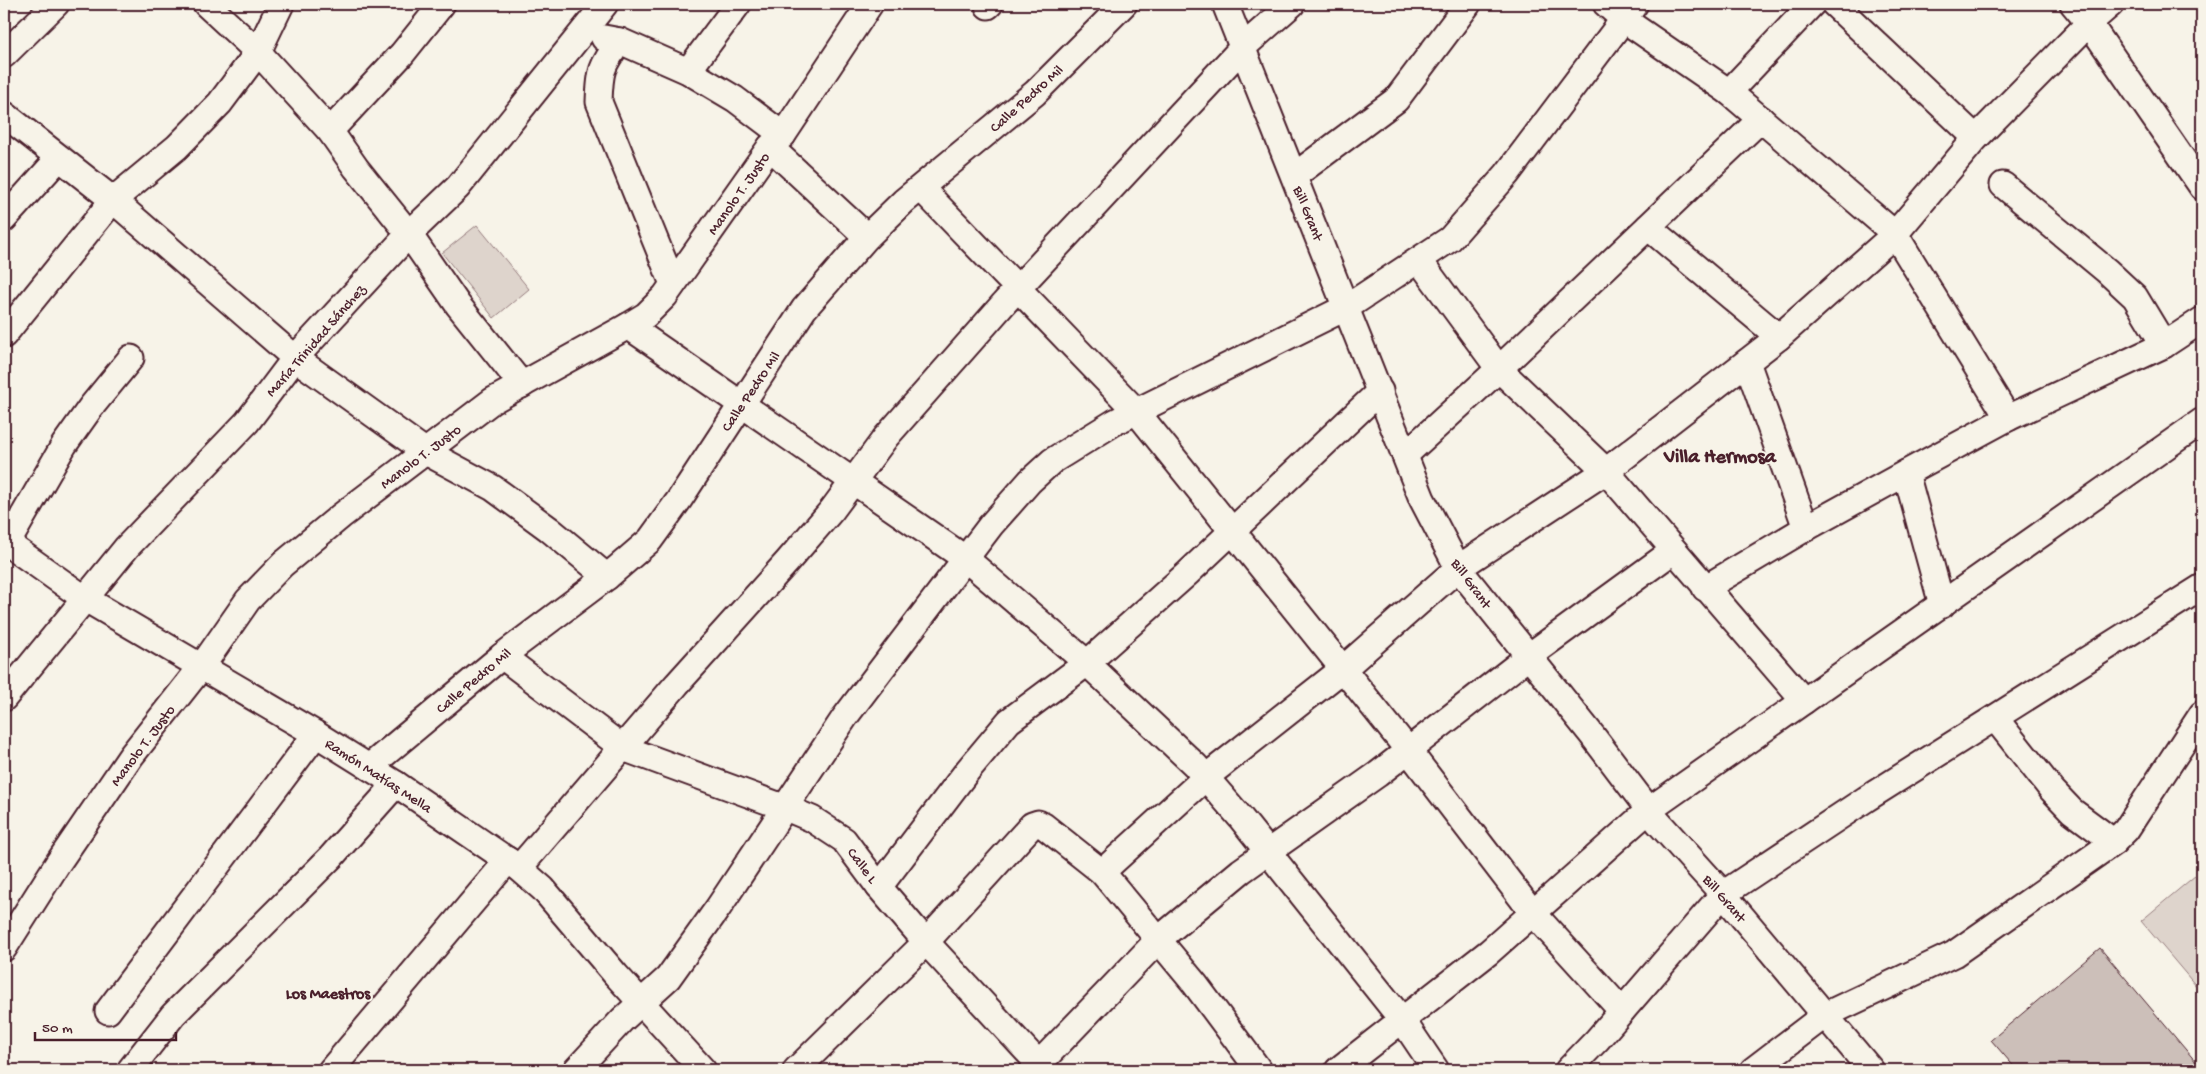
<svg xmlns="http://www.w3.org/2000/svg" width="2206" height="1074" font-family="'Gochi Hand',sans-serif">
<rect width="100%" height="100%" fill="#f7f3e8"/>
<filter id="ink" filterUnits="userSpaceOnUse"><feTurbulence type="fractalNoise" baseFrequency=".02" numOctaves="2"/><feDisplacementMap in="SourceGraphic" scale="10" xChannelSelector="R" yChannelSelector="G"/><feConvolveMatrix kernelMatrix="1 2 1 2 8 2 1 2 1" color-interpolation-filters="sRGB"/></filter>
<g filter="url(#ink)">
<g fill="#ded4cc" stroke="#947a7c">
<polygon points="477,225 529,289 494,318 442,253"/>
<polygon points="2196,875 2202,883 2202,993 2141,921"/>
</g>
<polygon fill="#ccbfb9" stroke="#4a1f2b" points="2100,948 2202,1069 2202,1070 2017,1070 1991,1040"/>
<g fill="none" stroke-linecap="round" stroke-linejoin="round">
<g stroke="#4a1f2b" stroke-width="29">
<g id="minor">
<polyline points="206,4 258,52 330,131 356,168 409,234 458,305 522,385"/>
<polyline points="1225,4 1422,499 1458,568 1592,735 1658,822 1723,894 1871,1070"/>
<polyline points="1606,4 1623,19 1729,92 1895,234 2008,418"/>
<polyline points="1834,4 1976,138"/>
<polyline points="2073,4 2089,23 2202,187"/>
<polyline points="988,6 990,4"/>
<polyline points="604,38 620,41 688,71 735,99 783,135"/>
<path d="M620,41c-19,25 -20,30 -21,61l74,182"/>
<polyline points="4,55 56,4"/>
<polyline points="688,71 738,4"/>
<polyline points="1729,92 1812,4"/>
<polyline points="4,114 113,200 295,358 426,452 493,488 549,529 607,577"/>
<polyline points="330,131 402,54 442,4"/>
<polyline points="770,147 867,237"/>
<polyline points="1294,176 1396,100 1468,4"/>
<polyline points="2003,185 2107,271 2135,297 2164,345"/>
<polyline points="921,188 1136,411 1408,750 1533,913 1622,1011"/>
<polyline points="4,219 59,158"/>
<polyline points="1648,227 1779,337"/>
<polyline points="1419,260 1499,369 1606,471 1804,701"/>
<polyline points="628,326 966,559 1087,663 1195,765 1240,817 1403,1021 1436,1070"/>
<polyline points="4,335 113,200 177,147 220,103 258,52 281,4"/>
<polyline points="1747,362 1806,528"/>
<polyline points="1405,455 1499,369 1761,119"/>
<polyline points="1906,473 1942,605"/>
<polyline points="4,541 84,598 316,734 396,784 519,868 543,889 616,975 703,1070"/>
<polyline points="7,544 64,445 91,407 131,358"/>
<polyline points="1705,588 1806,528 1906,473 2008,418 2164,345 2202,320"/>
<polyline points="502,656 623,748 786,808 812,819 844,840 879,887 926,942 1039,1064 1042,1070"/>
<polyline points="4,698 127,547 247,422 295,358 409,234 458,187 605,4"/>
<polyline points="1995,718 2052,790 2072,811 2114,842"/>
<polyline points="369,767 502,656 607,577 650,540 679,500 804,309 867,237 904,201 1035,93 1124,4"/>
<polyline points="519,868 677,684 787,562 832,510 886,437 1006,301 1243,47 1292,4"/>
<polyline points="1102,872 1206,777 1343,669 1458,568 1606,471 1779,337 1895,234 1976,138 2089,23 2111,4"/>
<polyline points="879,887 968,770 1009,721 1087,663 1188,573 1380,391"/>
<polyline points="4,948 58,863 131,756 202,666 248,600 283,564 341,516 492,401 628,326 646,315 665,296 770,147 783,135 870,4"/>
<polyline points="108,1011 316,734"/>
<polyline points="130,1070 173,1015 331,857 396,784"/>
<polyline points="331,1070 508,860"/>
<polyline points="576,1070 622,1020 668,978 718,908 845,717 991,525 1030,481 1052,461 1115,422 1347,307 1450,239 1507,174 1635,4"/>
<polyline points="796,1070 926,942 1032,825 1038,823 1044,826 1102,872 1195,984 1259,1070"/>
<polyline points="1033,1070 1159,939 1241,871 1378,774 1529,656 1673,551"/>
<polyline points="1338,1070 1489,952 1649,810 2202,421"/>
<polyline points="1568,1070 1597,1040 1723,894 1866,799 2202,587"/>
<polyline points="1753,1070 1825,1015 1954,954 2114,842 2126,830 2202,714"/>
</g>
</g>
<use href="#minor" stroke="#f7f3e8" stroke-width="25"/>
</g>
</g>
<g text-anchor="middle" stroke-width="4" stroke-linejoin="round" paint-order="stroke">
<g font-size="15" fill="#4a1f2b" stroke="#f7f3e8">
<text transform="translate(1026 98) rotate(-42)" y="5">Calle Pedro Mil</text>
<text transform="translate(738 193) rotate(-55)" y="5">Manolo T. Justo</text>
<text transform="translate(1309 213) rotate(68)" y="5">Bill Grant</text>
<text transform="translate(315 340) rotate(-49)" y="5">María Trinidad Sánchez</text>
<text transform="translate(750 391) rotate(-56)" y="5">Calle Pedro Mil</text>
<text transform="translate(420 456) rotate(-37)" y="5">Manolo T. Justo</text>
<text transform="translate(1472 583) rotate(54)" y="5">Bill Grant</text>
<text transform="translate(473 680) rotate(-40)" y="5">Calle Pedro Mil</text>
<text transform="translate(142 745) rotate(-53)" y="5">Manolo T. Justo</text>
<text transform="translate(379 775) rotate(33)" y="5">Ramón Matías Mella</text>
<text transform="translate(863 865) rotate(53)" y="5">Calle L</text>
<text transform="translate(1725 898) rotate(49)" y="5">Bill Grant</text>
</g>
<g font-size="16" font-weight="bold" fill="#4a1f2b" stroke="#f7f3e8">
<text x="328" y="998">Los Maestros</text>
</g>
<g font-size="20" font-weight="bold" fill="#4a1f2b" stroke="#f7f3e8">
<text x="1720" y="462">Villa Hermosa</text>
</g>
</g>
<rect width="2206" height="1074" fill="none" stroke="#f7f3e8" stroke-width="20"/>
<rect x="10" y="10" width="2186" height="1054" fill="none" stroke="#4a1f2b" stroke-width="2" filter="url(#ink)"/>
<path d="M35 1032v8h141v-8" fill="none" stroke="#4a1f2b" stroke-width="2.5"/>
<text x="42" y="1032" font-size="15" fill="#4a1f2b" stroke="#f7f3e8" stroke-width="4" paint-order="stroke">50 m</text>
</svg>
